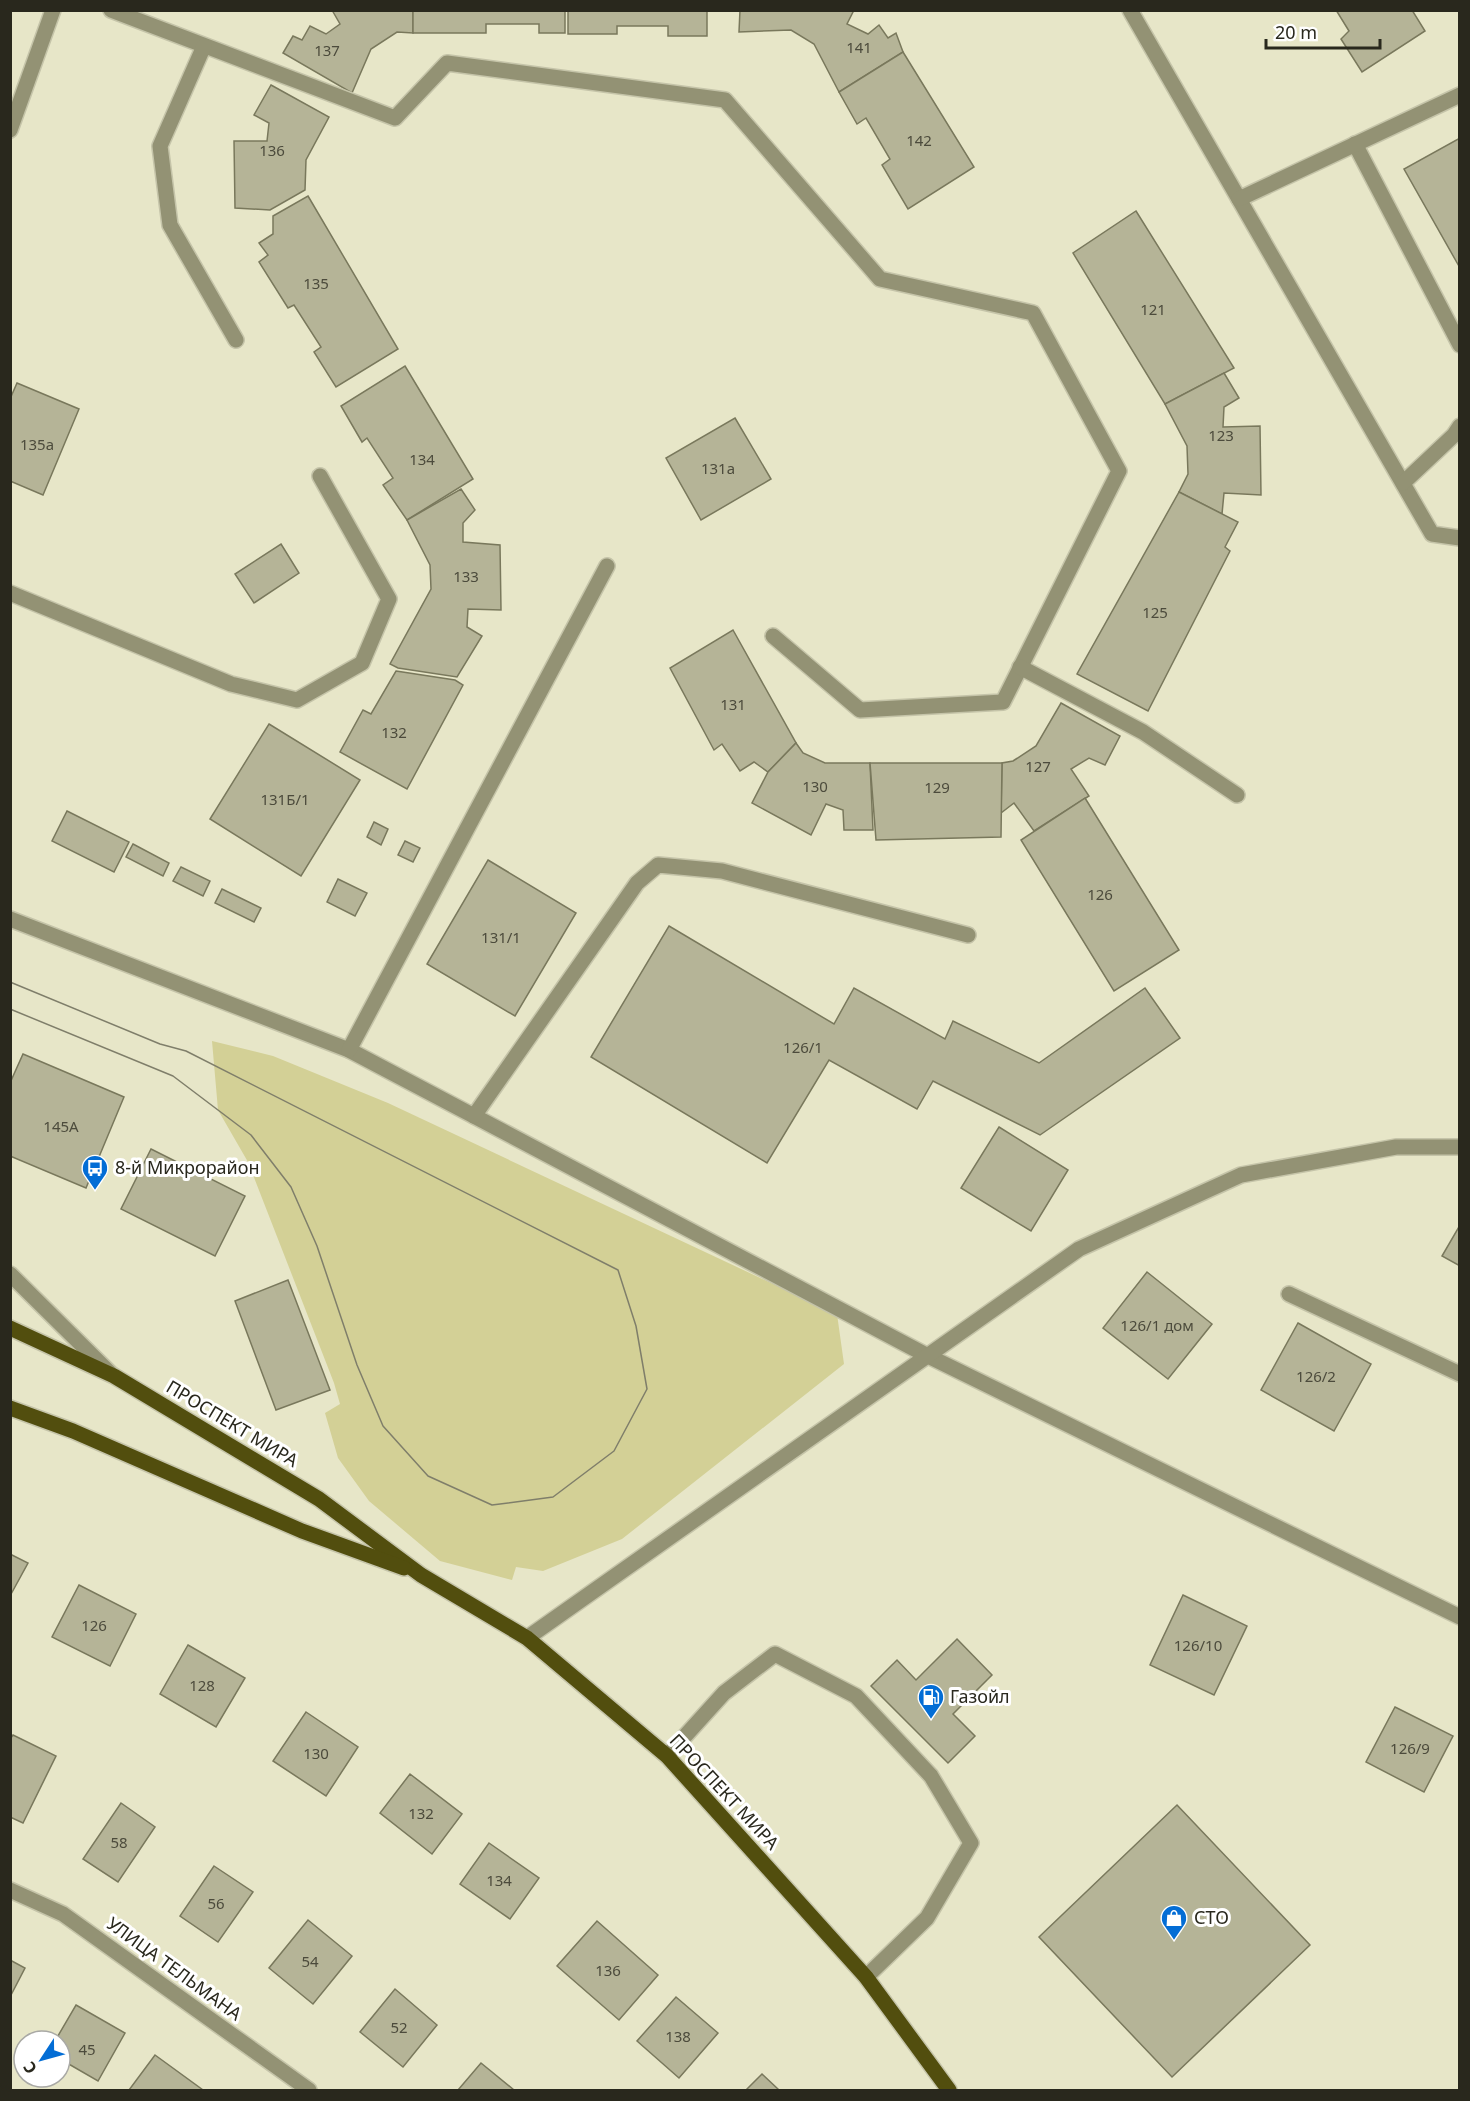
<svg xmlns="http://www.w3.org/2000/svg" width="1470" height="2101" font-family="'Noto Sans',sans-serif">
<rect width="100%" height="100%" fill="#e7e6c8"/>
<polygon fill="#d3d096" points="212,1041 273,1056 388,1103 837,1314 844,1364 622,1539 543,1571 516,1567 512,1580 440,1561 369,1501 338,1458 325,1413 340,1404 334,1383 248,1162 218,1110"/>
<g fill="#b5b497" stroke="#79785c" stroke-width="1.5">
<polygon points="332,10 413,10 413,33 397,32 371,49 352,93 283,53 293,36 302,40 310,26 326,34 340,24"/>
<polygon points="413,10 565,10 565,33 539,33 539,24 486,24 486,33 413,33"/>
<polygon points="568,10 707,10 707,36 668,36 668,26 617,26 617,34 568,34"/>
<polygon points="740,10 854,10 847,24 868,34 879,25 888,38 896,33 903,52 839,92 814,44 791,30 739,32"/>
<polygon points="1336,10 1412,10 1425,31 1362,72 1341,39 1349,31"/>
<polygon points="903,52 974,167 908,209 882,165 890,159 866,118 857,124 839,92"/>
<polygon points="271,85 329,117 306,160 305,190 270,210 235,208 234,141 267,141 269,123 254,115"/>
<polygon points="1460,138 1460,268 1404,169"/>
<polygon points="308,196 398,349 336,387 314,352 321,347 294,305 288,308 259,262 268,255 259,243 273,234 273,216"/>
<polygon points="1136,211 1234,368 1165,404 1073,253"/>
<polygon points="405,366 473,479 407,520 383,485 393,478 367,438 362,442 341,406"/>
<polygon points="1224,373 1239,398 1224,407 1223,427 1260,426 1261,495 1224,493 1222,514 1179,492 1188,474 1187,446 1165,404"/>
<polygon points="17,383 79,409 43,495 10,481 10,399"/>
<polygon points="735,418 771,479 701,520 666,458"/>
<polygon points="461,489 475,510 463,523 463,542 500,545 501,610 468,609 467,627 482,636 457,677 398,668 390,664 431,589 430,565 407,520"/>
<polygon points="1179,492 1238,522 1225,547 1230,551 1148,711 1077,674"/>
<polygon points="281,544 299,573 254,603 235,574"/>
<polygon points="733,630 796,743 768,772 754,762 740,771 722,744 714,750 670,668"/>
<polygon points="396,671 455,680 463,685 407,789 340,752 363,710 371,714"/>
<polygon points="1061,703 1120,736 1105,765 1089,758 1071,769 1089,796 1034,831 1014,803 1001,813 1002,763 1013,761 1036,746"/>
<polygon points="269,724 360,780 301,876 210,819"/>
<polygon points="796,743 803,753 825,763 870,763 873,830 844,830 843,810 826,804 811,835 752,803 768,772"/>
<polygon points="870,763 1002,763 1001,837 876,840"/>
<polygon points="1085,798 1179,950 1114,991 1021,840"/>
<polygon points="67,811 129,842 114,872 52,841"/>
<polygon points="374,822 388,829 381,845 367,837"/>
<polygon points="405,841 420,848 413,862 398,855"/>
<polygon points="133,844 169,863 163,876 126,857"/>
<polygon points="488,860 576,913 515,1016 427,964"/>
<polygon points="181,867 210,881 203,896 173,881"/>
<polygon points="338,879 367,893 355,916 327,902"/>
<polygon points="222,889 261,908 254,922 215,903"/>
<polygon points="669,926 834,1024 854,988 945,1039 953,1021 1039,1063 1145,988 1180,1038 1040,1135 933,1081 917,1109 829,1060 767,1163 591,1057"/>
<polygon points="23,1054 124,1097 86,1188 10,1156 10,1083"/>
<polygon points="999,1127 1068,1170 1031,1231 961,1188"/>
<polygon points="151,1149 245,1196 215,1256 121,1209"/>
<polygon points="1460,1225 1460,1266 1442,1256"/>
<polygon points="1147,1272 1212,1324 1168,1379 1103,1328"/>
<polygon points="288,1280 330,1390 276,1410 235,1301"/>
<polygon points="1298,1323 1371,1364 1334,1431 1261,1390"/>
<polygon points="10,1554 28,1563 10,1596"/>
<polygon points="79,1585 136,1614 110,1666 52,1637"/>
<polygon points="1183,1595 1247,1626 1214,1695 1150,1665"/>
<polygon points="957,1639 992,1675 953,1714 975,1736 948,1763 871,1686 897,1660 916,1680"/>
<polygon points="188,1645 245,1678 216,1727 160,1694"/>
<polygon points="1395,1707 1453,1736 1424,1792 1366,1762"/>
<polygon points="306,1712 358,1747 326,1796 273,1761"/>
<polygon points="13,1735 56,1756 23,1823 10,1817 10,1739"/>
<polygon points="410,1774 462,1814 432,1854 380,1813"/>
<polygon points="121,1803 155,1827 118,1882 83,1859"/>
<polygon points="1177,1805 1310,1945 1172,2077 1039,1937"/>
<polygon points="489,1843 539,1878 510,1919 460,1884"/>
<polygon points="214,1866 253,1892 218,1942 180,1916"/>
<polygon points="308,1920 352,1956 313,2004 269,1968"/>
<polygon points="597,1921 658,1975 619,2020 557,1966"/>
<polygon points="10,1960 25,1968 10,1997"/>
<polygon points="395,1989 437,2025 403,2067 360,2032"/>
<polygon points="676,1997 718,2033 679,2078 637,2041"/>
<polygon points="76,2005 125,2033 98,2081 60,2059 60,2041 55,2041"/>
<polygon points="155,2055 203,2090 129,2090"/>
<polygon points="481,2063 514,2090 458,2090"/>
<polygon points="762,2074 779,2090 746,2090"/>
</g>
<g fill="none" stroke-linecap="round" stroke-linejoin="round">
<g stroke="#c5c4a9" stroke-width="18">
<g id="minor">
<polyline points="111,10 395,118 447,63 725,100 880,279 1033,313 1119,471 1003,702 860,710 773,636"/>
<polyline points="1130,10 1432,534 1460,538"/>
<polyline points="204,46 160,146 170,225 236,340"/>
<polyline points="10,130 53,10"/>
<polyline points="1355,144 1460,345"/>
<polyline points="1239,199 1460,95"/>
<polyline points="1403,483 1454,435 1460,426"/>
<polyline points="10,593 231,684 297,700 362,663 389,599 320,476"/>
<polyline points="1020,667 1143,732 1237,795"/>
<polyline points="10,919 349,1050 926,1355 1460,1617"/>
<polyline points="349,1050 607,566"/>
<polyline points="474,1116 637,883 658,865 722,871 968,935"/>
<polyline points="10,1274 111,1374"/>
<polyline points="1289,1294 1460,1374"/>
<polyline points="527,1638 1079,1249 1241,1175 1396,1147 1460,1147"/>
<polyline points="667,1756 724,1693 775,1654 856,1696 931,1776 971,1843 927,1918 866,1977"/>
<polyline points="10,1890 63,1914 309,2090"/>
</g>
</g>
<g stroke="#c5c4a9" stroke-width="18">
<g id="major">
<polyline points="10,1328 114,1376 319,1499 421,1575 527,1638 667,1756 866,1977 949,2090"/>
<polyline points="10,1408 73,1431 302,1531 404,1568"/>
</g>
</g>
<use href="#minor" stroke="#939274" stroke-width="15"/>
<use href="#major" stroke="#524e0e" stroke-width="15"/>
<polyline stroke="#7f7e6a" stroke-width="1.5" points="10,982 160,1044 186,1051 618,1270 636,1326 647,1389 614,1451 553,1497 492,1505 428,1476 383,1426 357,1365 317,1246 291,1187 251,1135 173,1076 10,1009"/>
</g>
<defs>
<g id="bus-pin" transform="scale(1.35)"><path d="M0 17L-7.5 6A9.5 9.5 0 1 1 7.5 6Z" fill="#036dd5" stroke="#fff"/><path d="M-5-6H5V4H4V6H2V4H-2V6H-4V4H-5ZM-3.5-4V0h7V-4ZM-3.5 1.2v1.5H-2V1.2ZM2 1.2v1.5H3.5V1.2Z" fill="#fff"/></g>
<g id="fuel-pin" transform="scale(1.35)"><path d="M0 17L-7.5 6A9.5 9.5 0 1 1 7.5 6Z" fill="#036dd5" stroke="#fff"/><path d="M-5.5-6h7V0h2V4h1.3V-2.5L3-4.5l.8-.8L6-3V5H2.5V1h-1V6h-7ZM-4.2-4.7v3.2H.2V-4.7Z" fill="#fff"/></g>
<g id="shop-pin" transform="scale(1.35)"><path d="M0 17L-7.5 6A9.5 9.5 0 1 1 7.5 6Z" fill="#036dd5" stroke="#fff"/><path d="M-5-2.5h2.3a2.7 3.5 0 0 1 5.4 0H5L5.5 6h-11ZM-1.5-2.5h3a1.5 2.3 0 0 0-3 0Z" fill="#fff"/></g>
</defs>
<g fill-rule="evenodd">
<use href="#bus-pin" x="95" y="1168"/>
<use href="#fuel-pin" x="931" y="1697"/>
<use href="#shop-pin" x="1174" y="1918"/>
</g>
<g text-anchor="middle" stroke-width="6" stroke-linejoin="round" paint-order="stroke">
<g font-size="15" fill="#4c4b3c">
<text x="859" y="53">141</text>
<text x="327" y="56">137</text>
<text x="919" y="146">142</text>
<text x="272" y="156">136</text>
<text x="316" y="289">135</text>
<text x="1153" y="315">121</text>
<text x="1221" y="441">123</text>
<text x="37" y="450">135а</text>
<text x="422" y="465">134</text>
<text x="718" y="474">131а</text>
<text x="466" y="582">133</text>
<text x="1155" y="618">125</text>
<text x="733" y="710">131</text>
<text x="394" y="738">132</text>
<text x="1038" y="772">127</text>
<text x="815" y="792">130</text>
<text x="937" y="793">129</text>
<text x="285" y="805">131Б/1</text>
<text x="1100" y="900">126</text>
<text x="501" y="943">131/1</text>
<text x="803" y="1053">126/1</text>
<text x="61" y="1132">145А</text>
<text x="1157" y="1331">126/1 дом</text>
<text x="1316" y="1382">126/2</text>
<text x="94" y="1631">126</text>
<text x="1198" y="1651">126/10</text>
<text x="202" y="1691">128</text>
<text x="1410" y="1754">126/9</text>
<text x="316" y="1759">130</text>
<text x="421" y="1819">132</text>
<text x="119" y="1848">58</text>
<text x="499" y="1886">134</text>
<text x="216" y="1909">56</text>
<text x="310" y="1967">54</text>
<text x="608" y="1976">136</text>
<text x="399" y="2033">52</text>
<text x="678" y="2042">138</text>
<text x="87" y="2055">45</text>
</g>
<g font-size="18" fill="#29281d" stroke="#fff" text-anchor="start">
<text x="115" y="1174">8-й Микрорайон</text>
<text x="950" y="1703">Газойл</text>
<text x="1194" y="1924">СТО</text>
</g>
<g font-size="18" fill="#29281d" stroke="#fff">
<text transform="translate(232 1424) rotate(31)" y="6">ПРОСПЕКТ МИРА</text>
<text transform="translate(724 1792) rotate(47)" y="6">ПРОСПЕКТ МИРА</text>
<text transform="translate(174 1969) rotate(36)" y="6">УЛИЦА ТЕЛЬМАНА</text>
</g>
</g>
<rect width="1470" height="2101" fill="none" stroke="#29281d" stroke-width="24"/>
<g transform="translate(42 2059) rotate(234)"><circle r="28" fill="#ffffff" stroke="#a9a9a5" stroke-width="1.5"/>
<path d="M0-4.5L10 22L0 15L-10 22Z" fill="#036dd5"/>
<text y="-9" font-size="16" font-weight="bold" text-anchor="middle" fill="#29281d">С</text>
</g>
<path d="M1266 39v9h114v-9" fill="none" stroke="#29281d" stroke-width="3"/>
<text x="1275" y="39" font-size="18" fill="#29281d" stroke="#ffffff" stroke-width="4.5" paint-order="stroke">20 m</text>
</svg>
